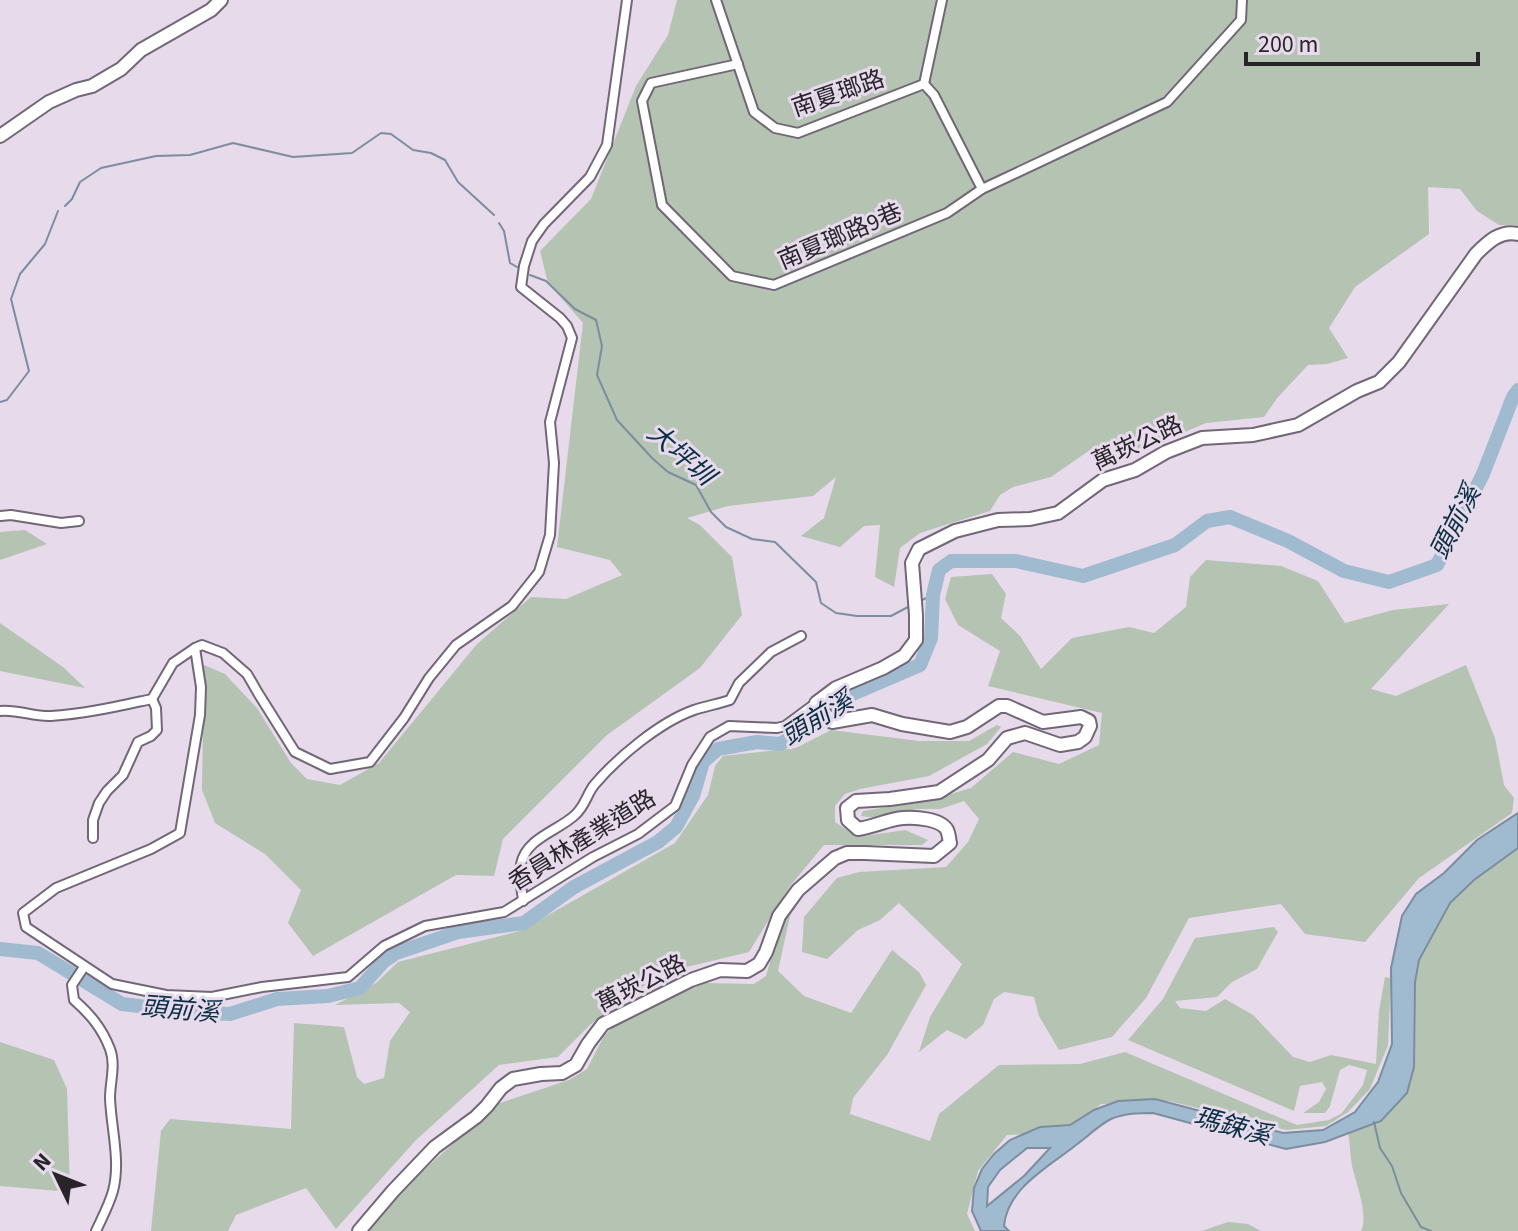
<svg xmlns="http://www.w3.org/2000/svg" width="1518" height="1231" font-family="'Source Sans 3','Noto Sans TC',sans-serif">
<rect width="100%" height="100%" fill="#e6daeb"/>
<g fill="#b5c3b3">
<polygon points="677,0 1518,0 1518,225 1499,225 1477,211 1460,189 1428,187 1429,234 1355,287 1329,328 1348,358 1327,364 1308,365 1278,397 1264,417 1206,423 1137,452 1111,442 1087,452 1051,477 1013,487 1000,495 990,511 920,533 900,548 894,587 875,577 880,525 864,526 840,547 801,536 824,518 836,477 813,496 728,506 687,518 700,525 732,557 742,615 700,668 607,735 503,839 494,876 456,875 313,956 288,923 301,890 265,854 215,823 202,790 204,665 225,674 257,708 291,763 307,779 340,785 379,763 477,644 531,597 566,599 622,575 610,560 557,547 583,323 548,283 540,251 591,199 636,86 668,35"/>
<polygon points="25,530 47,544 0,560 0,532"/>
<polygon points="1206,560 1281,566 1318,581 1345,623 1393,610 1449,604 1371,689 1396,696 1466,665 1495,738 1504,785 1514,798 1512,813 1419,878 1365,942 1305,934 1281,904 1189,918 1146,998 1112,1037 1059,1050 1039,1016 1034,997 1004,992 994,999 983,1025 966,1039 947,1030 919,1052 930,1017 962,964 899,903 880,920 858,930 827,959 802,952 804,917 837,878 859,872 946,867 968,842 979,819 964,801 940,809 917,809 875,818 861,816 863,811 931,800 971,788 1013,752 1059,764 1099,745 1102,713 988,686 1000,651 958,625 945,599 951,577 992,574 1006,594 1001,618 1020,636 1041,669 1072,638 1129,627 1154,633 1186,607 1190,577"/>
<polygon points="0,623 63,667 85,688 0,671"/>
<polygon points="997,725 1001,727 987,744 929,776 860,789 845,794 835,806 835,822 857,837 905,830 928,840 922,845 824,845 790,886 749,952 662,973 591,1024 558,1057 499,1065 416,1140 336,1229 306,1188 236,1215 228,1231 151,1231 161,1131 170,1119 291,1129 294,1023 344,1027 357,1077 364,1084 384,1078 390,1041 410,1012 399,1003 335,1005 376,983 398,962 520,931 675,843 708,795 715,766 723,756 796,748 831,730 919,741 969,741"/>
<path d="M1518,848v383h-157c8,-15 -5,-48 -9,-65 -2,-11 -2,-23 -4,-34l33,-11 38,-161 31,-57 24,-23z"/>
<polygon points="797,900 798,903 790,916 778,971 804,996 851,1013 892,950 919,972 926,985 887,1055 853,1098 850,1114 930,1141 939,1114 999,1065 1080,1064 1125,1052 1297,1125 1329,1120 1342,1113 1363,1085 1367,1070 1349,1065 1340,1070 1330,1106 1325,1113 1303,1113 1319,1102 1326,1089 1322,1082 1300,1086 1294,1111 1128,1040 1163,999 1195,938 1274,927 1278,932 1257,969 1232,982 1217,997 1175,1001 1180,1008 1206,1011 1225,999 1253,1015 1293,1057 1310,1062 1331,1055 1376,1064 1379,1011 1385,977 1391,978 1388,1045 1370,1089 1348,1112 1326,1126 1286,1130 1169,1101 1101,1104 1066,1132 1007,1135 978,1171 967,1214 975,1231 367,1231 416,1177 497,1104 569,1080 587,1069 604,1036 618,1022 705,983 754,984 766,976 782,919"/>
<polygon points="0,1042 54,1060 67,1089 70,1192 0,1186"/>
<polygon points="1228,1222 1248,1224 1261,1231 1202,1231"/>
</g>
<path fill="#a0bbcf" stroke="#7c8e9e" stroke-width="2" fill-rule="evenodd" d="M1518,813v35l-44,32 -24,23 -31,57 -4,22 -1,85 -7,26 -26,28 -56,21 -39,7 -133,-36c-14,0 -28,0 -42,6 -12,6 -24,18 -35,26 -26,21 -69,43 -72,81l5,5h-28l-9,-20 2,-23 8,-19 12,-15 16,-14 30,-13 30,-2 24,-15 24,-9 37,-2 128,34 40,-3 32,-18 23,-30 14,-38 -1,-76 11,-52 14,-22 28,-21 33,-33zM1027,1148h23l-26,28 -37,30 1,-19 12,-17z"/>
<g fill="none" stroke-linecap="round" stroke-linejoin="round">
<g stroke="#7c8e9e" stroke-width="2">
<polyline points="65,206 72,199 80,182 101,168 156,156 190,155 233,143 293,157 352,153 381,133 391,134 413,150 431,153 445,160 458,182 494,215"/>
<polyline points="499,223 504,231 510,263 517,267"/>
<polyline points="530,275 546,281 575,309 596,320 602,346 597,375 617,420 652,458 668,472 696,485 711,512 726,527 752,539 775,542 816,582 821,603 836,613 857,616 891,616 908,607"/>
<polyline points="0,402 7,400 29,371 11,299 20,274 45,244 58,211"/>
<polyline points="922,600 933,595"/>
<polyline points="1374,1122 1380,1148 1392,1166 1401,1193 1421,1227 1431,1231"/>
</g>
<polyline stroke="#a0bbcf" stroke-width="14" points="0,949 38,953 122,1004 189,1012 230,1014 277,999 328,996 360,988 383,962 396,953 458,932 524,923 574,887 658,842 676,827 693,796 703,762 718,749 757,742 780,744 816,723 850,695 920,665 931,638 933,595 939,570 951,561 1016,561 1083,576 1175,545 1207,521 1230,517 1288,541 1344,571 1389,582 1437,565 1483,474 1513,397 1518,390"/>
<g stroke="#726776" stroke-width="12">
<g id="street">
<polyline points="627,0 607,145 590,177 544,224 532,241 524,266 521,287 560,318 567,326 572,338 550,422 554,463 550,535 539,572 512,606 456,645 429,678 404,718 370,762 330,769 295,752 258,693 247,674 223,653 202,645 195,648 201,687 200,715 180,833 151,849 56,888 23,913 26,927 112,984 166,995 212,997 262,987 348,977 384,946 425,926 504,912 593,857 638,834 675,806 692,765 710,737 729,726 777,728 785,726 816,703"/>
<polyline points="716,0 754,112 775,128 798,133 924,84 942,0"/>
<polyline points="738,64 651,83 642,101 662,205 732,276 774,285 947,213 982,189"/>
<polyline points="924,84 934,95 982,189 1167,102 1241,20 1242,0"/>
<polyline points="0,516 11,515 61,523 79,521"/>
<path d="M0,711c17,-2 34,6 51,5 34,-2 68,-10 101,-17l21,-36 22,-15"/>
<polyline points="93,838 93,820 99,803 107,791 123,775 138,742 151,736 157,730 156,708 152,699"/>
<path d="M523,901c-1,-12 -5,-26 -2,-37 5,-26 37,-33 54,-49 11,-10 12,-22 20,-31 23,-27 65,-62 99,-74 12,-4 24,-6 36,-10l9,-17 32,-31 30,-16"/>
<path d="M84,967l-12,18 2,15c16,14 28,28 36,49 6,16 0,33 0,49 1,30 11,63 3,93 -4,14 -11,27 -17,40"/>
</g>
</g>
<g stroke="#726776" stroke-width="16">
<g id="secondary">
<polyline points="0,136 49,102 76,90 92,86 109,76 121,69 141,50 211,10 221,0"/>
<path d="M359,1231l34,-40 42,-44 41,-30 11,-11 14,-18 12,-9 28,-5 21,-1 14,-8 12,-21 15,-20 88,-44 29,-10 27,1 12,-7 7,-12 13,-36 19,-26 37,-32 12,-5h18l69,3 16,-13c-1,-4 -1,-9 -3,-13 -6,-11 -31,-13 -44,-12 -14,1 -30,9 -45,11l-10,-9 -1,-12 9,-7 34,-2 49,-7 49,-32 19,-22 18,-5 35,12 18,-3 7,-5 5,-11 -1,-5 -8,-4 -38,5 -36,-16h-8l-32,21 -17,5 -48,-8 -30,-9 -40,7 -16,-19 20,-15 47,-20 21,-12 12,-16v-25l-4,-52 7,-14 36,-18 43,-11 32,-1 28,-6 45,-33 32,-10 31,-18 36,-14 51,-3 45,-10 59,-34 22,-9 20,-20 77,-108c12,-12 24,-24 42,-20"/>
</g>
</g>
<use href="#street" stroke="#fff" stroke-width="8"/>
<use href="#secondary" stroke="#fff" stroke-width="12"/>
</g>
<g text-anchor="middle" stroke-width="6" stroke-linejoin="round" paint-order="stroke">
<g font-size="24" fill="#28242a" stroke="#e6daeb">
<text transform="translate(838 93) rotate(-19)" y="8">南夏瑯路</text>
<text transform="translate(840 236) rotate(-23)" y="8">南夏瑯路9巷</text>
<text transform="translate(1137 443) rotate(-25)" y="8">萬崁公路</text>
<text transform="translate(582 840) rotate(-32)" y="8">香員林產業道路</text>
<text transform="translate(641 983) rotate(-27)" y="8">萬崁公路</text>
</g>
<g font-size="26" font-style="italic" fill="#0a2e44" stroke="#e6daeb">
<text transform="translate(681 454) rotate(41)" y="9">大坪圳</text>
<text transform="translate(1455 522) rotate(-63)" y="9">頭前溪</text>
<text transform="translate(817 718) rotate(-32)" y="9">頭前溪</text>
<text transform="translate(180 1009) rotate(5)" y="9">頭前溪</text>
<text transform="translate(1232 1126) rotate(15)" y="9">瑪鋉溪</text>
</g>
</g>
<g transform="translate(56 1175) rotate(313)" stroke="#e6daeb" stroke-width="6" paint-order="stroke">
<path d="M0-6L14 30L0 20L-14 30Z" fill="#28242a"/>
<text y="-12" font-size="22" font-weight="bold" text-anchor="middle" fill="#28242a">N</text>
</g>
<path d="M1246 52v12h232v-12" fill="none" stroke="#28242a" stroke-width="4"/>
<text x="1258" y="52" font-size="24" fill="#28242a" stroke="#e6daeb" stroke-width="6" paint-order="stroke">200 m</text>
</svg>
